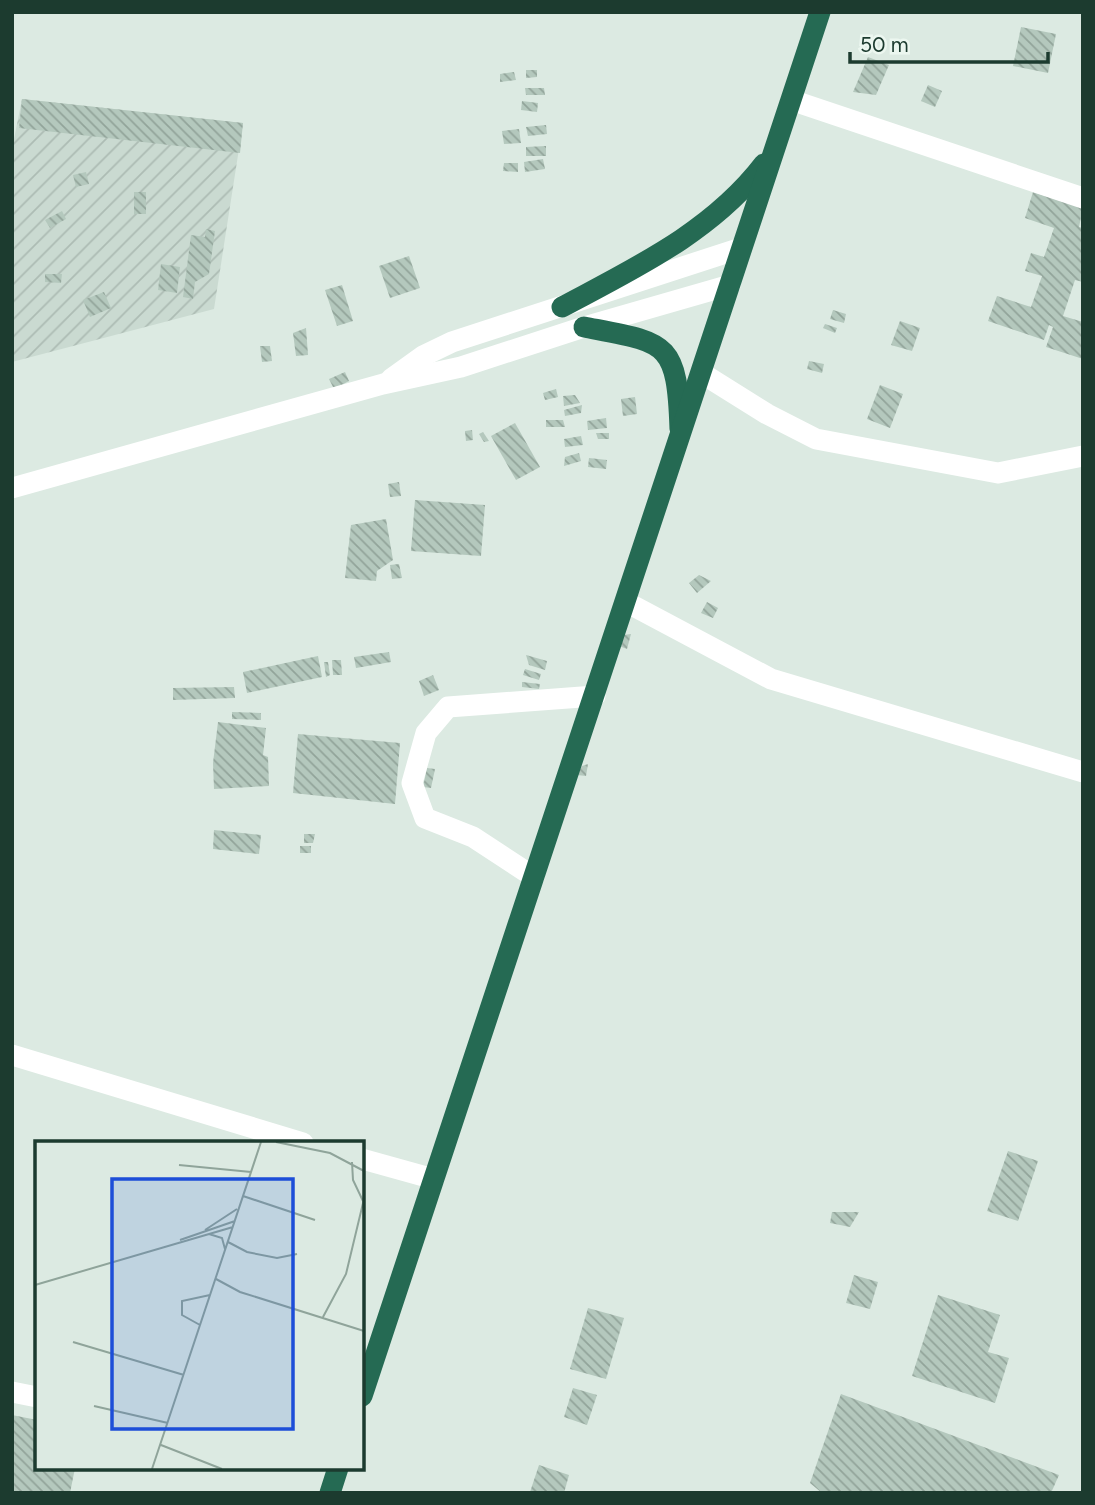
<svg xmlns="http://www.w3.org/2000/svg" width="1095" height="1505" font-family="Figtree,sans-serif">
<defs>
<pattern id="industrial-furrows" width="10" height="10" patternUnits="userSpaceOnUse" patternTransform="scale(1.75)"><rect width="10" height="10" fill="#cadad1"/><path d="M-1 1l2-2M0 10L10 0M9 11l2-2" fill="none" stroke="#adbcb4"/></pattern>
<pattern id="building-back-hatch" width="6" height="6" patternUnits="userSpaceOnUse" patternTransform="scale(1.75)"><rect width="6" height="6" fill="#b4c8bd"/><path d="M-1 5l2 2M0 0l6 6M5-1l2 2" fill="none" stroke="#92a49a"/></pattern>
</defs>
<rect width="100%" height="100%" fill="#dceae2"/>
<polygon fill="url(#industrial-furrows)" points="22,99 243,123 214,309 12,362 12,149"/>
<g fill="url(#building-back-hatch)">
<polygon points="1021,27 1056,34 1048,73 1013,66"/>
<polygon points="868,57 889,65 876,95 853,92"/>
<polygon points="526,70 537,70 537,77 526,78"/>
<polygon points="514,72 516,80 500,82 500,74"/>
<polygon points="928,85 942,91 935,107 921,101"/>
<polygon points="525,88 544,88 545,95 526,95"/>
<polygon points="22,99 243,123 240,153 19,128"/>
<polygon points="522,101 538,103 537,112 521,110"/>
<polygon points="546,125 547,134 528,136 526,127"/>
<polygon points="519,129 521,143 504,144 502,131"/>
<polygon points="546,146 546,156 526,156 526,147"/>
<polygon points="543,159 545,169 525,172 524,162"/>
<polygon points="504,163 518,163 518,172 503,171"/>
<polygon points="86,172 89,184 76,187 73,175"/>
<rect x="134" y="192" width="12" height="22"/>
<polygon points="1033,192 1083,208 1079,227 1083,228 1083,282 1075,280 1063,316 1083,322 1083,359 1046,347 1053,327 1049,325 1044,340 988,321 997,296 1031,307 1042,276 1025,271 1031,253 1044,257 1054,228 1025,218"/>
<polygon points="62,211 66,219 50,228 45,220"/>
<polygon points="206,229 215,231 209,274 195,282 193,299 183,297 191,235 205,237"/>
<polygon points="409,256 420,288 390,298 379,266"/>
<polygon points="161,264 180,267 177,293 158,290"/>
<polygon points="45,274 62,274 61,283 45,282"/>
<polygon points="342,285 353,321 337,326 325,290"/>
<polygon points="104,292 111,308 90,317 83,300"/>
<polygon points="833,310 846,314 844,323 830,319"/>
<polygon points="900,321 920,328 912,351 891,345"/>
<polygon points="825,324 837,328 835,333 823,328"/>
<polygon points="306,328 308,355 296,356 293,333"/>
<polygon points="260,346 270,346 272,361 262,362"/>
<polygon points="809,361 824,364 822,373 807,369"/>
<polygon points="345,372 349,381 334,389 329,379"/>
<polygon points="880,385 903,394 890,428 867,419"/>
<polygon points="556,389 558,397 545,400 543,393"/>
<polygon points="575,395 580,403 564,406 563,396"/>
<polygon points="635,397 637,414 623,416 621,399"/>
<polygon points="582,405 581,413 565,416 564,410"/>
<polygon points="606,418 607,428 588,430 587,421"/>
<polygon points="546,420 563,420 565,427 546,427"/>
<polygon points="515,423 540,467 516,480 491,436"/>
<polygon points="472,430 473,440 466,441 465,431"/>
<polygon points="483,432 489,441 484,442 479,434"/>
<polygon points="596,433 609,433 609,439 598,439"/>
<polygon points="581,436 583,445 565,447 564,439"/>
<polygon points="579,453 581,461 564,466 565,457"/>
<polygon points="589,458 607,460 606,469 588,467"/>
<polygon points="399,482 401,496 390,497 388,484"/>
<polygon points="415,500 485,505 481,556 411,551"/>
<polygon points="386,519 393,560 377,571 376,581 345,578 351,525"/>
<polygon points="399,564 402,578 392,579 390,565"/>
<polygon points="699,575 711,581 697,593 689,583"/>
<polygon points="707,602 718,608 713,618 701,613"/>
<polygon points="631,634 627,649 619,646 623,635"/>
<polygon points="389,652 391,662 356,668 354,657"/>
<polygon points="526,655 547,661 545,670 529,665"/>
<polygon points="318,656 322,677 247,693 243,672"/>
<polygon points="332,660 341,660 342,675 333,675"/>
<polygon points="324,662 328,662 330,675 326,677"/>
<polygon points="525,669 541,674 539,680 523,675"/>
<polygon points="433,675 439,690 424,696 419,681"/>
<polygon points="522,682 540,684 539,689 522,687"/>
<polygon points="234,687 235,698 173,700 173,688"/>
<polygon points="232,712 261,713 261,720 232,719"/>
<polygon points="218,722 266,728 263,755 268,757 269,786 214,789 213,763"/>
<polygon points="298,734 400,743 395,804 293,793"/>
<polygon points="588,764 586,776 577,775 582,766"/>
<polygon points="427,768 435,769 431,788 423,787"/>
<polygon points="214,830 261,835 259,854 213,849"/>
<polygon points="304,834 315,834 313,843 304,843"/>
<rect x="300" y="846" width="11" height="7"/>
<polygon points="1008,1151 1038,1161 1018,1221 987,1211"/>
<polygon points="832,1212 859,1212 850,1227 830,1223"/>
<polygon points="854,1275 878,1282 870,1309 846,1303"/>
<polygon points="938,1295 1000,1315 988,1352 1009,1358 995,1403 912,1376"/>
<polygon points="588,1308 624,1318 606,1379 570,1369"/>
<polygon points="573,1388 597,1395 587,1425 564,1417"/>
<polygon points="841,1394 1059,1475 1051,1493 822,1493 810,1483"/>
<polygon points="12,1415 37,1420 37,1468 75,1468 70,1493 12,1493"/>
<polygon points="539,1465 569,1475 564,1493 530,1492"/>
</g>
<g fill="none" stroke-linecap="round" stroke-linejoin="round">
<g stroke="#fff" stroke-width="21">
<polyline points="791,100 1083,198"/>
<polyline points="703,374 767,414 816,439 998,473 1083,456"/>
<polyline points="391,379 423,356 452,342 741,248"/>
<polyline points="12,488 383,384 461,367 584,327 730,285"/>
<polyline points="626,602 771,679 1083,772"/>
<polyline points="534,877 473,837 425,818 412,783 426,733 448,707 595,696"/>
<polyline points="12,1055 303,1143"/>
<polyline points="362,1159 434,1179"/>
<polyline points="12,1392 37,1397"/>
</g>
<g stroke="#256a53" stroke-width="21">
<path d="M562,307c73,-39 150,-75 202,-143"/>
<path d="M584,327c83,16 93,13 96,102"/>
<path d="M362,1396c153,-461 309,-921 458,-1384"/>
<polyline points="330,1493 338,1468"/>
</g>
</g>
<g transform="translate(35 1141)">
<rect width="329" height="329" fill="#dceae2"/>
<path fill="none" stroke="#8fa49a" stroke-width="2" d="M241,1l54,11 34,18M317,21l1,18 10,21M144,24l72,7M208,55l72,24M170,89l32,-21M174,93l13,4 3,11M145,99l55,-19M193,101l19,10 30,6 20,-4M181,138l24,13 124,39M0,144l198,-58M288,176l23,-43 18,-75M165,184l-18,-10v-14l28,-6M38,201l111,33M59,265l74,17M126,304l61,24M117,328l109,-327"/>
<path fill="#1d4ed8" fill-opacity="0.15" stroke="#1d4ed8" stroke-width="3.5" d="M77,38h181v250h-181z"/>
<rect width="329" height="329" fill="none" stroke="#1c3b2f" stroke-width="3.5"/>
</g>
<rect width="1095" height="1505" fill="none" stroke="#1c3b2f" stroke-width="28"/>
<path d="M850 52v10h198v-10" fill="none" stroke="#1c3b2f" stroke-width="3.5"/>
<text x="860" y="52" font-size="21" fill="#1c3b2f" stroke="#ecf7f0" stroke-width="5" paint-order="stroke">50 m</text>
</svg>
